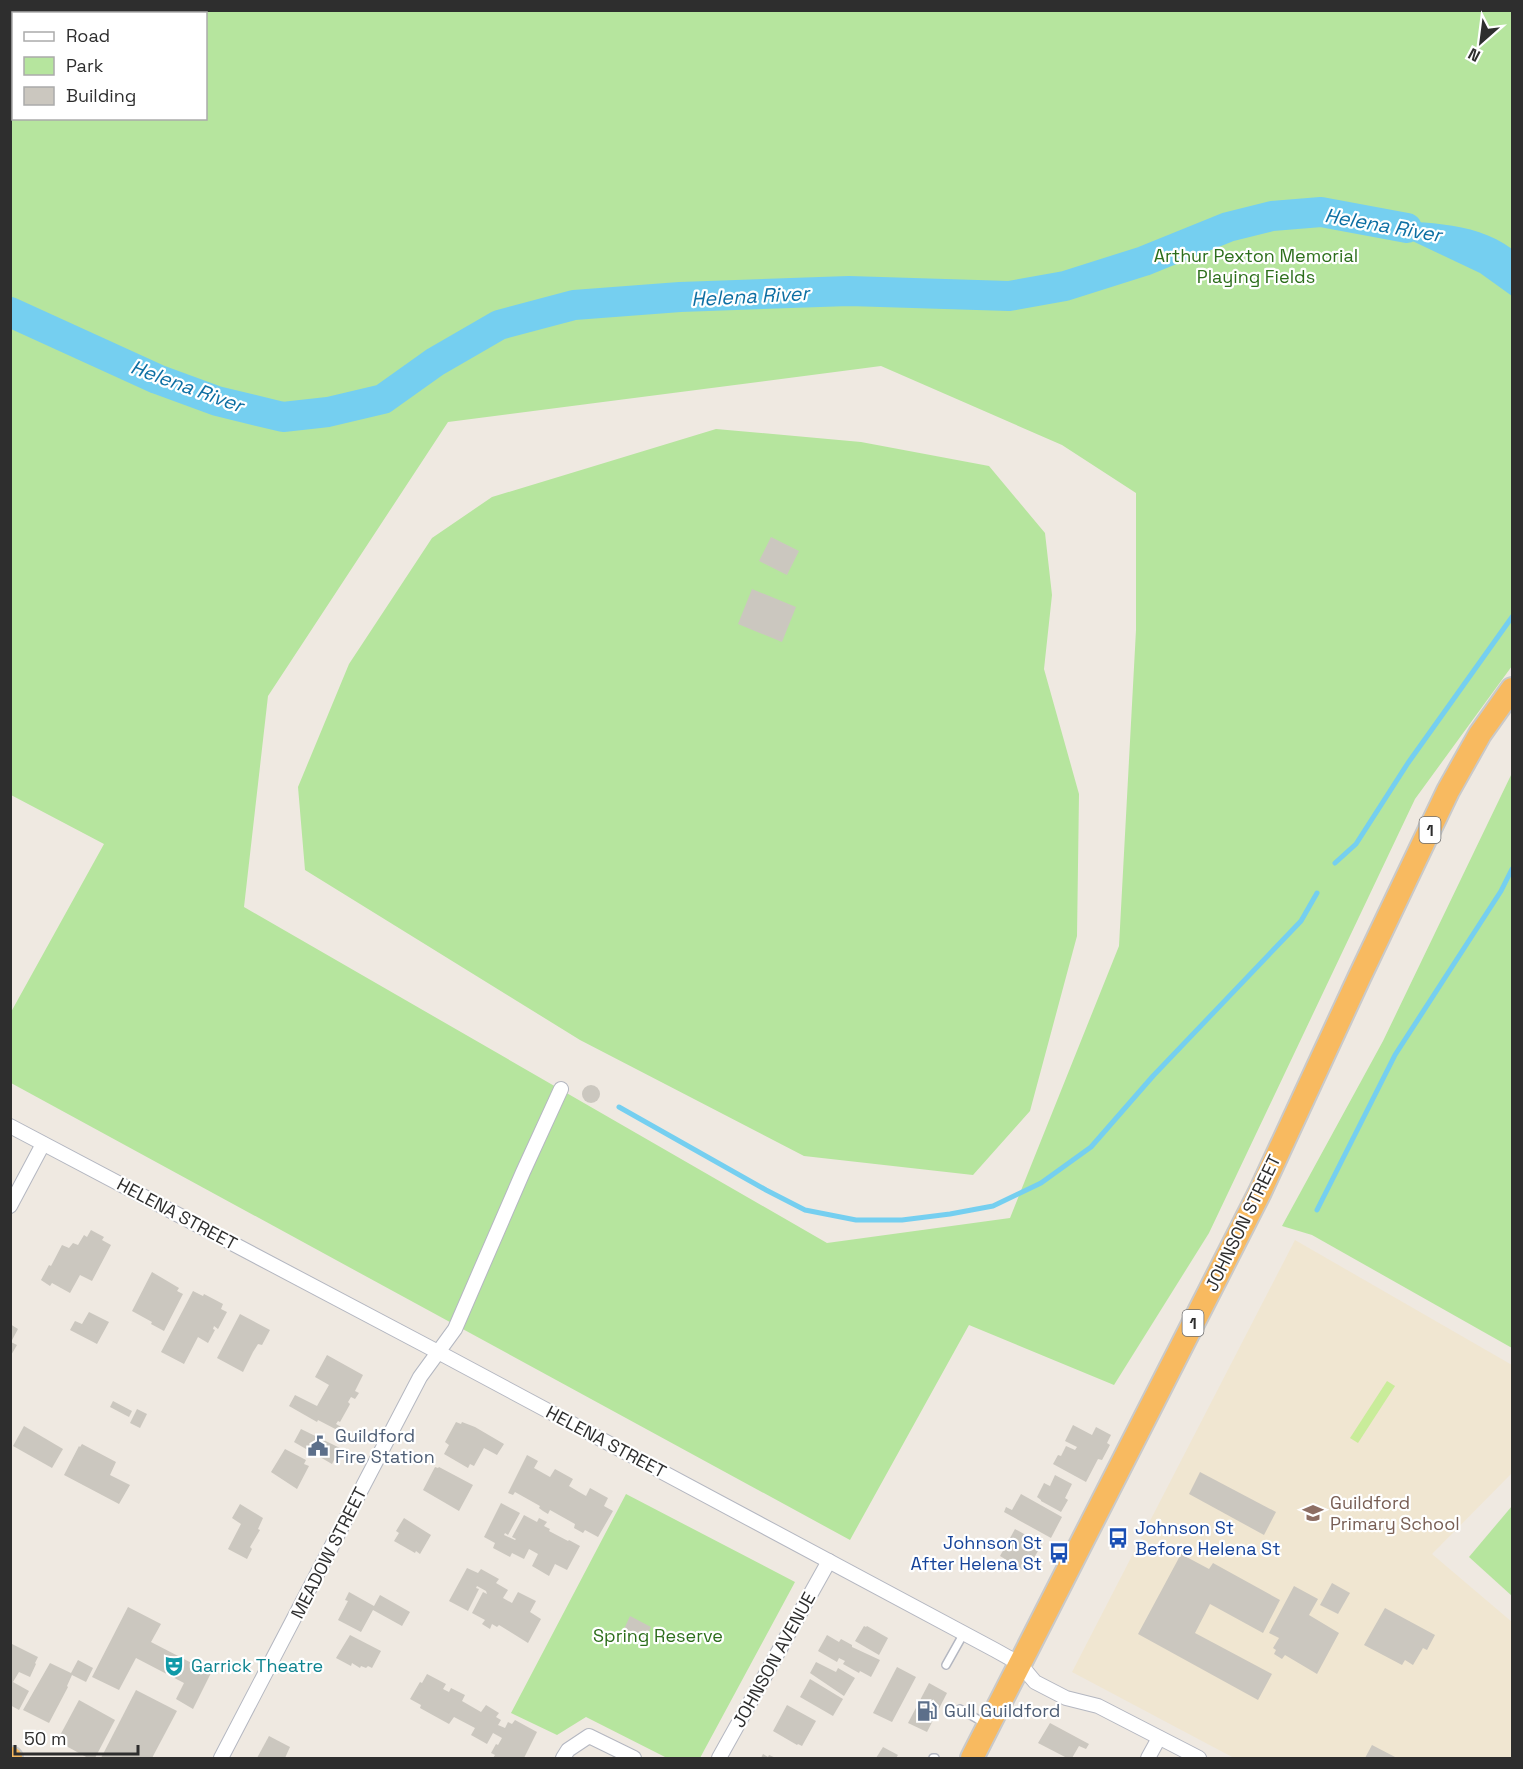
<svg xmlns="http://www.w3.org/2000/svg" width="1523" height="1769" font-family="'Space Grotesk',sans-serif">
<rect width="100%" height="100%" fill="#efe9e1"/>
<polygon fill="#f0e6d1" points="1295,1240 1512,1365 1512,1473 1432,1554 1512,1622 1512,1758 1234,1758 1072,1672"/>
<g fill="#b6e59e" fill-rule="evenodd">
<path d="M10,11h1502v655l-97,133 -206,434 -95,152 -145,-60 -119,215 -839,-457v-71l93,-168 -93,-49zM14,14h192v104h-192zM881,366l181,79 74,48v137l-17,316 -109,272 -183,25 -583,-336 24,-211 180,-274z"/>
<polygon points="716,429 861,442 989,466 1045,533 1052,595 1044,669 1079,794 1077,936 1030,1111 973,1175 804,1156 580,1040 305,870 298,787 349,664 432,538 492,497"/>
<polygon points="1512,773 1512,1348 1312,1235 1282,1226 1383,1041"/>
<polygon points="626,1494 795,1582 700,1758 667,1758 586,1717 557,1735 511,1713"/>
<polygon points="1512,1506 1512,1596 1469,1557"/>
</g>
<polygon fill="#c9ec9a" points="1387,1381 1395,1386 1358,1443 1350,1438"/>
<path fill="#75cff0" d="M1368,220c48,3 104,-1 144,29v47l-32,-23z"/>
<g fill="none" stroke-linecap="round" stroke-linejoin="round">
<g stroke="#75cff0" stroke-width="5">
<polyline points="1335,863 1356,844 1408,763 1512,617"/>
<polyline points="619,1107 766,1190 805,1210 856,1220 902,1220 950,1214 993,1206 1041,1183 1091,1147 1153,1076 1301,921 1317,893"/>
<polyline points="1317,1210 1395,1055 1501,891 1512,869"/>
</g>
<polyline stroke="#75cff0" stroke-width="30" points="10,312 157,379 217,401 283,417 328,412 383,399 435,362 499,325 574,305 680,297 849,291 1009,296 1065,286 1144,261 1228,227 1272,216 1321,212 1407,228"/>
</g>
<g fill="#cbc7bf">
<polygon points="771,537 799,551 787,575 759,561"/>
<polygon points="752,589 796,607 782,642 738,624"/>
<circle cx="591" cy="1094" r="9"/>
<polygon points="91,1230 104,1237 102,1240 111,1245 92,1281 80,1275 70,1293 52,1283 50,1286 41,1280 49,1265 51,1266 62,1245 69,1248 73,1243 78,1245 84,1235 87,1237"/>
<polygon points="152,1272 179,1288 177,1291 183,1294 164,1331 151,1324 152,1322 132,1311"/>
<polygon points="193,1291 203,1296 204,1294 223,1304 221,1309 227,1312 218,1329 214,1326 213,1329 215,1330 208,1343 198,1337 184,1364 161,1352"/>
<polygon points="89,1312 109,1322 97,1344 70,1330 75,1321 82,1324"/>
<polygon points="240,1314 270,1330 262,1345 258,1344 253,1352 243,1372 217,1358"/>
<polygon points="10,1324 18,1329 11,1342 17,1345 10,1357"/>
<polygon points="327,1355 363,1375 355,1391 359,1393 355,1399 351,1397 348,1402 350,1404 349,1406 340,1422 338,1421 336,1424 345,1429 343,1433 318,1420 317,1422 289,1406 295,1395 317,1406 329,1385 315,1377"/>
<polygon points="113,1401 132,1411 129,1417 110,1407"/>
<polygon points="137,1409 147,1414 140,1428 130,1423"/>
<polygon points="456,1422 461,1424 462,1422 475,1427 504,1444 497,1455 484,1448 474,1466 470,1464 468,1468 444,1454 449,1445 445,1442"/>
<polygon points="1073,1425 1092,1435 1096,1427 1111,1435 1107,1443 1110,1445 1102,1460 1098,1459 1086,1482 1053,1464 1058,1455 1061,1456 1066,1446 1075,1450 1077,1447 1065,1441"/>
<polygon points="24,1426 63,1449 52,1468 13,1446"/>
<polygon points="301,1429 340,1448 332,1464 294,1442"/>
<polygon points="82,1444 116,1462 110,1475 130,1485 119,1504 64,1475 79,1446 80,1447"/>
<polygon points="285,1449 306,1460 304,1464 309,1466 297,1489 271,1472"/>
<polygon points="527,1455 538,1461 534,1468 550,1477 555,1469 573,1479 569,1486 579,1492 586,1496 590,1488 608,1498 604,1506 613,1511 598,1537 585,1530 583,1533 574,1528 575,1524 550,1510 548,1514 543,1511 539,1508 540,1506 515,1492 513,1495 508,1493"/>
<polygon points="435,1467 438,1468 439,1467 473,1485 459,1511 423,1490"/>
<polygon points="1200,1472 1276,1512 1264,1535 1189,1494"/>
<polygon points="1055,1475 1072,1484 1065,1498 1068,1500 1061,1512 1041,1501 1041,1500 1037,1497 1044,1483 1050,1486"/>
<polygon points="1021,1494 1062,1517 1051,1538 1004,1512 1006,1507 1012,1510"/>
<polygon points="501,1503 520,1513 508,1535 505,1533 504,1535 515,1540 516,1539 512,1537 524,1515 537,1522 539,1518 547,1522 544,1526 550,1529 549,1531 568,1541 569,1540 580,1546 567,1570 555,1564 549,1576 532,1566 538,1554 529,1549 524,1559 512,1553 510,1557 493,1548 495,1543 484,1537"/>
<polygon points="240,1504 263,1518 258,1529 260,1530 250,1547 252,1549 247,1559 228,1549 241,1524 232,1518"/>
<polygon points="404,1518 431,1535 420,1554 416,1551 415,1553 394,1541 399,1533 396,1531"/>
<polygon points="1015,1529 1042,1544 1026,1572 1000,1556"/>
<polygon points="1181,1554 1209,1569 1213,1563 1280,1600 1263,1633 1210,1604 1195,1633 1272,1674 1258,1700 1138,1634"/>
<polygon points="467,1568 478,1573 481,1569 499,1579 496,1583 508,1590 503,1598 512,1603 518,1592 536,1601 530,1612 541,1619 528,1643 499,1625 497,1627 492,1624 490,1629 482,1624 485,1620 472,1613 483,1592 487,1594 486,1591 477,1586 476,1588 479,1589 468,1611 449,1601"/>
<polygon points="1332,1583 1350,1593 1338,1614 1320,1605"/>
<polygon points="1294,1586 1318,1599 1309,1615 1339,1633 1317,1674 1285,1655 1282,1659 1274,1654 1276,1650 1273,1648 1279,1638 1269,1633"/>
<polygon points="349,1592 374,1606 380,1595 410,1612 402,1626 373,1610 361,1632 338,1620 348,1601 345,1600"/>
<polygon points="128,1607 161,1624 151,1642 211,1673 193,1709 176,1699 184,1683 136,1658 119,1690 92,1677"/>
<polygon points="1385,1608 1435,1635 1427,1650 1423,1648 1413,1665 1405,1660 1402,1665 1364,1645"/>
<polygon points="630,1616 651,1627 644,1640 624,1629"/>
<polygon points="864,1626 866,1627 867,1626 888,1638 879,1655 855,1641"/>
<polygon points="350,1635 381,1651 372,1668 368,1666 366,1668 361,1666 360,1668 352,1663 351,1666 336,1658"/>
<polygon points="827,1635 839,1642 841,1639 852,1645 852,1647 880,1660 871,1677 860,1671 859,1673 843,1664 845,1661 839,1658 837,1662 818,1651"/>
<polygon points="10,1643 38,1657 35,1663 36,1664 30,1677 19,1672 13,1682 29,1691 19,1710 10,1705"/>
<polygon points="78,1660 93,1668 86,1682 72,1675 67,1686 68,1687 49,1723 23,1710 50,1663 71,1673"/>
<polygon points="816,1662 836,1672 838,1668 855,1678 844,1696 810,1673"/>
<polygon points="897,1667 916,1677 892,1722 873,1713"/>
<polygon points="427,1674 446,1684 443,1689 449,1692 451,1688 465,1695 462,1701 481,1712 486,1705 499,1713 496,1717 501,1720 498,1725 505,1728 508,1722 512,1724 515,1720 537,1732 524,1758 493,1758 495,1755 491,1753 496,1744 498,1745 502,1738 493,1733 487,1744 471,1735 475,1728 454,1717 449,1724 420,1708 421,1705 410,1699 420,1682 422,1683"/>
<polygon points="810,1679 843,1699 833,1716 800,1697"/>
<polygon points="929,1683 947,1693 927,1732 908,1723"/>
<polygon points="136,1690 177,1711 152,1758 101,1758"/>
<polygon points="79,1700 115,1720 95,1758 88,1758 57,1741"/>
<polygon points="787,1705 816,1721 802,1746 798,1744 797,1745 773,1731"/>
<polygon points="1050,1723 1089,1744 1086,1749 1079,1746 1072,1758 1067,1758 1038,1743"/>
<polygon points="269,1736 290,1747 285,1758 257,1758"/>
<polygon points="1372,1745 1397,1758 1365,1758"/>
<polygon points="883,1747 898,1755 896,1758 876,1758"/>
<polygon points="763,1754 768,1757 769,1755 776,1758 761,1758"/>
</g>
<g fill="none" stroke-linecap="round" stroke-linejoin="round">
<g stroke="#b4b7c1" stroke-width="10">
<g id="service">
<polyline points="946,1665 964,1633"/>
<polyline points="960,1709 986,1724"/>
<polyline points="933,1758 935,1758"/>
</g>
</g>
<g stroke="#b4b7c1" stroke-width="16">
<g id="minor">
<polyline points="10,1126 438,1352 995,1650 1020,1664 1035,1682 1066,1698 1098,1706 1199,1758"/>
<polyline points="10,1206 43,1144"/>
<polyline points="221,1758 420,1377 455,1329 523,1172 561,1089"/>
<polyline points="563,1758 568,1750 589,1736 634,1758"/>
<polyline points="719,1758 829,1561"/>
<polyline points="1148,1758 1159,1738"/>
</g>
</g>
<g stroke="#c9c9c9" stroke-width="26">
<g id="trunk">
<polyline points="10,1758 11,1758"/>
<polyline points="972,1758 1260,1192 1359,978 1448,791 1480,734 1512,689"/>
</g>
</g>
<use href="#service" stroke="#fff" stroke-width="7"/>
<use href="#minor" stroke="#fff" stroke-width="14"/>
<use href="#trunk" stroke="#f8ba60" stroke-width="22"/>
</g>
<defs>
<g id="civic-bare" transform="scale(1.62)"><path d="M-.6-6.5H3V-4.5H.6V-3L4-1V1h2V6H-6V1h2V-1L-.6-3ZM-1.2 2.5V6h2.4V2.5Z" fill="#5c6f8a" stroke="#fff" stroke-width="2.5" paint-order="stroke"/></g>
<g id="school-bare" transform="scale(1.62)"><path d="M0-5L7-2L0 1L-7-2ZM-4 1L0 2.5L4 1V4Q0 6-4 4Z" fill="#8d6e63" stroke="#fff" stroke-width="2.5" paint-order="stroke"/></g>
<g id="bus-bare" transform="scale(1.62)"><path d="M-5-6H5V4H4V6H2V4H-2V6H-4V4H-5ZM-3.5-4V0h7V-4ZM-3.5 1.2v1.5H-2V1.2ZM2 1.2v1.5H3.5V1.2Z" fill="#1a4fb4" stroke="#fff" stroke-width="2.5" paint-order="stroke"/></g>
<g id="theatre-bare" transform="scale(1.62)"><path d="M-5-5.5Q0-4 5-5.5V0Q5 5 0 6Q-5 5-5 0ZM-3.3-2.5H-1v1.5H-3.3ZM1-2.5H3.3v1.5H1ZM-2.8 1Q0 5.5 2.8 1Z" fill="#0f9aa8" stroke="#fff" stroke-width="2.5" paint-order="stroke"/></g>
<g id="fuel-bare" transform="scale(1.62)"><path d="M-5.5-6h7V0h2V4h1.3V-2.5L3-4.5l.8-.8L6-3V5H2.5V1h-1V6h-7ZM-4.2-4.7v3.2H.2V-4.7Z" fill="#5c6f8a" stroke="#fff" stroke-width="2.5" paint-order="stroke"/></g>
</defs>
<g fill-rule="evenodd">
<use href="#civic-bare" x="318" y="1446"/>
<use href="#school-bare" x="1313" y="1513"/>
<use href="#bus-bare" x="1118" y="1538"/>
<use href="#bus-bare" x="1059" y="1553"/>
<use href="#theatre-bare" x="174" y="1666"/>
<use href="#fuel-bare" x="927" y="1711"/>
</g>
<g text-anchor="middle" stroke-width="4.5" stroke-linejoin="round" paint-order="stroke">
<g fill="#fff" stroke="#6d6d6d" stroke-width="1.5">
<rect x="1419.5" y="817" width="21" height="26" rx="4.5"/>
<rect x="1182.5" y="1310" width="21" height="26" rx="4.5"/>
</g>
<g font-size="16" font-weight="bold" fill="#2e2e2e">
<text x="1430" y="836">1</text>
<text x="1193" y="1329">1</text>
</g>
<g font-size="18" fill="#2c6e1b" stroke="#fff">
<text x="1256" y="262">Arthur Pexton Memorial<tspan x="1256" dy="21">Playing Fields</tspan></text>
<text x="658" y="1642">Spring Reserve</text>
</g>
<g font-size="18" fill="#2e2e2e" stroke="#fff">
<text transform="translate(177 1214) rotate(28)" y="6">HELENA STREET</text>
<text transform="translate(1243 1223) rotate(-64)" y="6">JOHNSON STREET</text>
<text transform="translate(606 1442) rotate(28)" y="6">HELENA STREET</text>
<text transform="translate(329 1553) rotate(-63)" y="6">MEADOW STREET</text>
<text transform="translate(774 1660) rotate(-61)" y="6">JOHNSON AVENUE</text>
</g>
<g font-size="18" fill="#4e5e75" stroke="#fff" text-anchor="start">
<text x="335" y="1442">Guildford<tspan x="335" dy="21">Fire Station</tspan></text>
<text x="944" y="1717">Gull Guildford</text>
</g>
<g font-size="18" fill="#785e54" stroke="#fff" text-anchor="start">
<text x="1330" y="1509">Guildford<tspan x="1330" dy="21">Primary School</tspan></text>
</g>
<g font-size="18" fill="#164399" stroke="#fff" text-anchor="start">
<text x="1135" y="1534">Johnson St<tspan x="1135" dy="21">Before Helena St</tspan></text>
<text x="1042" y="1549" text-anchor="end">Johnson St<tspan x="1042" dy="21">After Helena St</tspan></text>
</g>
<g font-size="18" fill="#0d838f" stroke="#fff" text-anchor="start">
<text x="191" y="1672">Garrick Theatre</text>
</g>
<g font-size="20" font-style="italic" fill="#0d6fa3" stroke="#fff">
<text transform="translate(1383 225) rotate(10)" y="7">Helena River</text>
<text transform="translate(750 296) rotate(-3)" y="7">Helena River</text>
<text transform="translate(187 386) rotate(20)" y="7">Helena River</text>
</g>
</g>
<rect width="1523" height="1769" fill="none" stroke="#2e2e2e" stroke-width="24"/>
<rect x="12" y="12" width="195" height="108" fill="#ffffff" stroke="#ababab" stroke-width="1.5"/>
<rect x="24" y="32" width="30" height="9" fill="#ffffff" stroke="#ababab" stroke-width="1.5"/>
<text x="66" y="42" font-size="18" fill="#2e2e2e">Road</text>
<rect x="24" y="57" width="30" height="18" fill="#b6e59e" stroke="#ababab" stroke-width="1.5"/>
<text x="66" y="72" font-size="18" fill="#2e2e2e">Park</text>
<rect x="24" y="87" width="30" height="18" fill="#cbc7bf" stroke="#ababab" stroke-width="1.5"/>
<text x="66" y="102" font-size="18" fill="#2e2e2e">Building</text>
<g transform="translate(1481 42) rotate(208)" stroke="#ffffff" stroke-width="4.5" paint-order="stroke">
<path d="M0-4.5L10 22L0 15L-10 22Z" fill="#2e2e2e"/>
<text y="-9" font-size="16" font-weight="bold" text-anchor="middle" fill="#2e2e2e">N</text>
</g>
<path d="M15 1745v9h123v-9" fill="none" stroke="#2e2e2e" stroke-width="3"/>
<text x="24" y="1745" font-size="18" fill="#2e2e2e" stroke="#ffffff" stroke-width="4.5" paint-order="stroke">50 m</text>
</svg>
